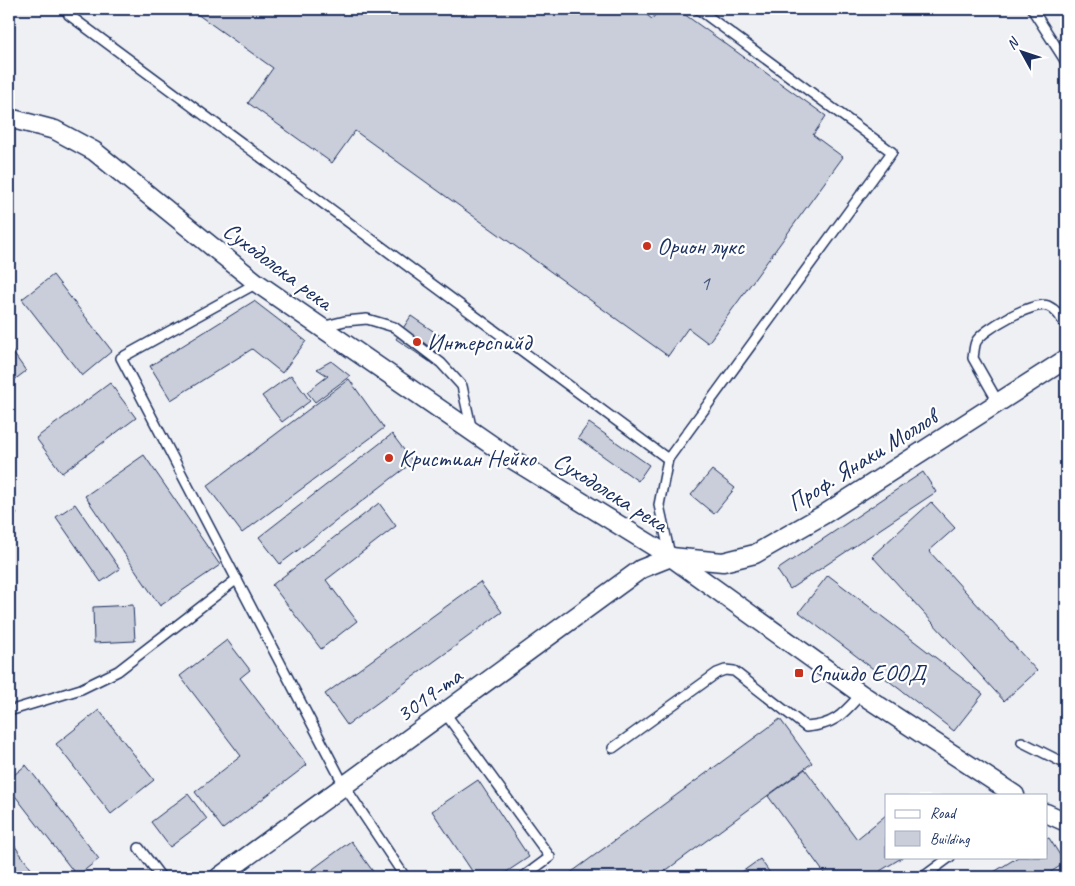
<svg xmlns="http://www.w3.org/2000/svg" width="1075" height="886" font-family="Caveat,sans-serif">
<rect width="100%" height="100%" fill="#fff"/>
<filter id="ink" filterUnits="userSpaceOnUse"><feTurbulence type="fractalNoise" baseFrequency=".02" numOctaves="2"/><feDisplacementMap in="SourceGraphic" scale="10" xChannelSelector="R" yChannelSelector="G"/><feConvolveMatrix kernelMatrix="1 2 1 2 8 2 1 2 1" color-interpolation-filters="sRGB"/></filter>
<g filter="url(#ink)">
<path fill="#eff0f4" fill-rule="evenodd" d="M9,9h1057v868h-1057zM886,795h160v62h-160z"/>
<g fill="#caceda" stroke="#1b2f5e">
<polygon points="190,9 639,9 652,19 660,9 677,9 826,116 813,135 843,157 708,343 688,328 668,356 355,131 332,163 248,103 273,68"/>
<polygon points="53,275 112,351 82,376 22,299"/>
<polygon points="254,301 306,341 282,373 252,349 171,400 150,366"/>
<polygon points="411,316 445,339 430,362 396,339"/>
<polygon points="9,347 26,371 9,384"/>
<polygon points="331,361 350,376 315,402 307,392 328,376 317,369"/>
<polygon points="291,375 310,401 282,422 262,396"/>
<polygon points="349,379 384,428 242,533 207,486"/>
<polygon points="110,383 136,418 62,473 36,438"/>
<polygon points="589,423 649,465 638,481 578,438"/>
<polygon points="392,434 413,462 280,564 259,537"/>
<polygon points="144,455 220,565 160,606 85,496"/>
<polygon points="712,470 735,488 714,514 691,495"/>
<polygon points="923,472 936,492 790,589 777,570"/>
<polygon points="931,502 955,528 929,551 1037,671 1004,701 872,556"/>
<polygon points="9,503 17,514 9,521"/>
<polygon points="379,503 396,526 326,580 357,621 321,649 272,585"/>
<polygon points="75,504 120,569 101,582 56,517"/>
<polygon points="828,575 983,694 954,731 799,612"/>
<polygon points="480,582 502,612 347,725 325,694"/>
<polygon points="133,605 135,641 94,643 93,607"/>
<polygon points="227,640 250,670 240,678 307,765 223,829 195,792 241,756 180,676"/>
<polygon points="99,710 154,780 111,814 56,744"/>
<polygon points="780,719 812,763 657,877 565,877"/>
<polygon points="26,765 99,859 77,876 9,788 9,779"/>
<polygon points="805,769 857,839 886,815 886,857 903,857 880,871 885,877 827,877 768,796"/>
<polygon points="478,780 529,857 499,877 476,877 432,811"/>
<polygon points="188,794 207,819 170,847 151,822"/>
<polygon points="9,838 37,877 9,877"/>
<polygon points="1049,838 1065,863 1043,877 986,877 1018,857 1046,857 1046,839"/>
<polygon points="351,841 377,877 302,877"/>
<polygon points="760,859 773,877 735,877"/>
</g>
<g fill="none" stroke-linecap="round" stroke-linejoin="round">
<g stroke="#1b2f5e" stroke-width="12">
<g id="lane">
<polyline points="66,9 69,15 668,459"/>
<polyline points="1032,9 1066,62"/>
<polyline points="257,283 121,358 345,787 405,877"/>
<polyline points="321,327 345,321 367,319 394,327 441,363 462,386 472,431"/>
<path d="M998,402l-25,-44c1,-5 1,-12 3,-16 7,-13 57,-41 72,-36 9,4 13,12 18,20"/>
<polyline points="670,555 659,505 668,459 892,152 698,9"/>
<polyline points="9,711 81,689 118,671 237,579"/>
<polyline points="445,713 550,857 523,877"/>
<polyline points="1022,742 1066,764"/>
<path d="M613,748l104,-75 8,-3 9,1 72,56c29,-2 37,-13 55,-33"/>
<polyline points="139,848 161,877"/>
<polyline points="923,877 950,857"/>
</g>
</g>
<g stroke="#1b2f5e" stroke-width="21">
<g id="street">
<polyline points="9,118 55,130 94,151 257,283 512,459 671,557 861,694 1015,795"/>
<polyline points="1046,813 1066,822"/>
<polyline points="219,877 641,569 671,557 723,562 755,554 823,515 1066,359"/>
</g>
</g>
<use href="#lane" stroke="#fff" stroke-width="9"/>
<use href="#street" stroke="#fff" stroke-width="18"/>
</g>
</g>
<g fill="#c8321e" stroke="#fff" stroke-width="2">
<circle cx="647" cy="246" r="5"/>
<circle cx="417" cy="342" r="5"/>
<circle cx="389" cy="458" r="5"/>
<rect x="794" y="668" width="10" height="10" rx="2.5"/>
</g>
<g text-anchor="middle" stroke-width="4.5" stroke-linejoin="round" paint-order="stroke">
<g font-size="21" fill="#47577d">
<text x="705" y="290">1</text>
</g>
<g font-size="24" fill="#1b2f5e" stroke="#fff" text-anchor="start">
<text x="657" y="254">Орион лукс</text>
<text x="427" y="350">Интерспийд</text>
<text x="399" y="466">Кристиан Нейко</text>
<text x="809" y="681">Спиидо ЕООД</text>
</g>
<g font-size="24" fill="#1b2f5e" stroke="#fff">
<text transform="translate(278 266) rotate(37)" y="8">Суходолска река</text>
<text transform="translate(862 460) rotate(-32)" y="8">Проф. Янаки Моллов</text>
<text transform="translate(611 492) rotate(32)" y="8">Суходолска река</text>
<text transform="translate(429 695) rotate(-36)" y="8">3019-та</text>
</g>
</g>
<rect width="1075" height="886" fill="none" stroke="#fff" stroke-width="30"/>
<rect x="15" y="15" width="1045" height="856" fill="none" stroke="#1b2f5e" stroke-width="2" filter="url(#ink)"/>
<rect x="885" y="794" width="162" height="65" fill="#ffffff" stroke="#a4acbf"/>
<rect x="895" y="810" width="25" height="8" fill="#ffffff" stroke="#a4acbf"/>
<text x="930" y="818" font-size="15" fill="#1b2f5e">Road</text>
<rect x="895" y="831" width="25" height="15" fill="#caceda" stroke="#a4acbf"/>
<text x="930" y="844" font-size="15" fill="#1b2f5e">Building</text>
<g transform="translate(1022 52) rotate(310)" stroke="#ffffff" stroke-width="4" paint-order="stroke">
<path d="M0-4L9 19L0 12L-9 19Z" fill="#1b2f5e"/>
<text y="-8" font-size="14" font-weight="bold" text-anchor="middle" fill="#1b2f5e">N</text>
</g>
</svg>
